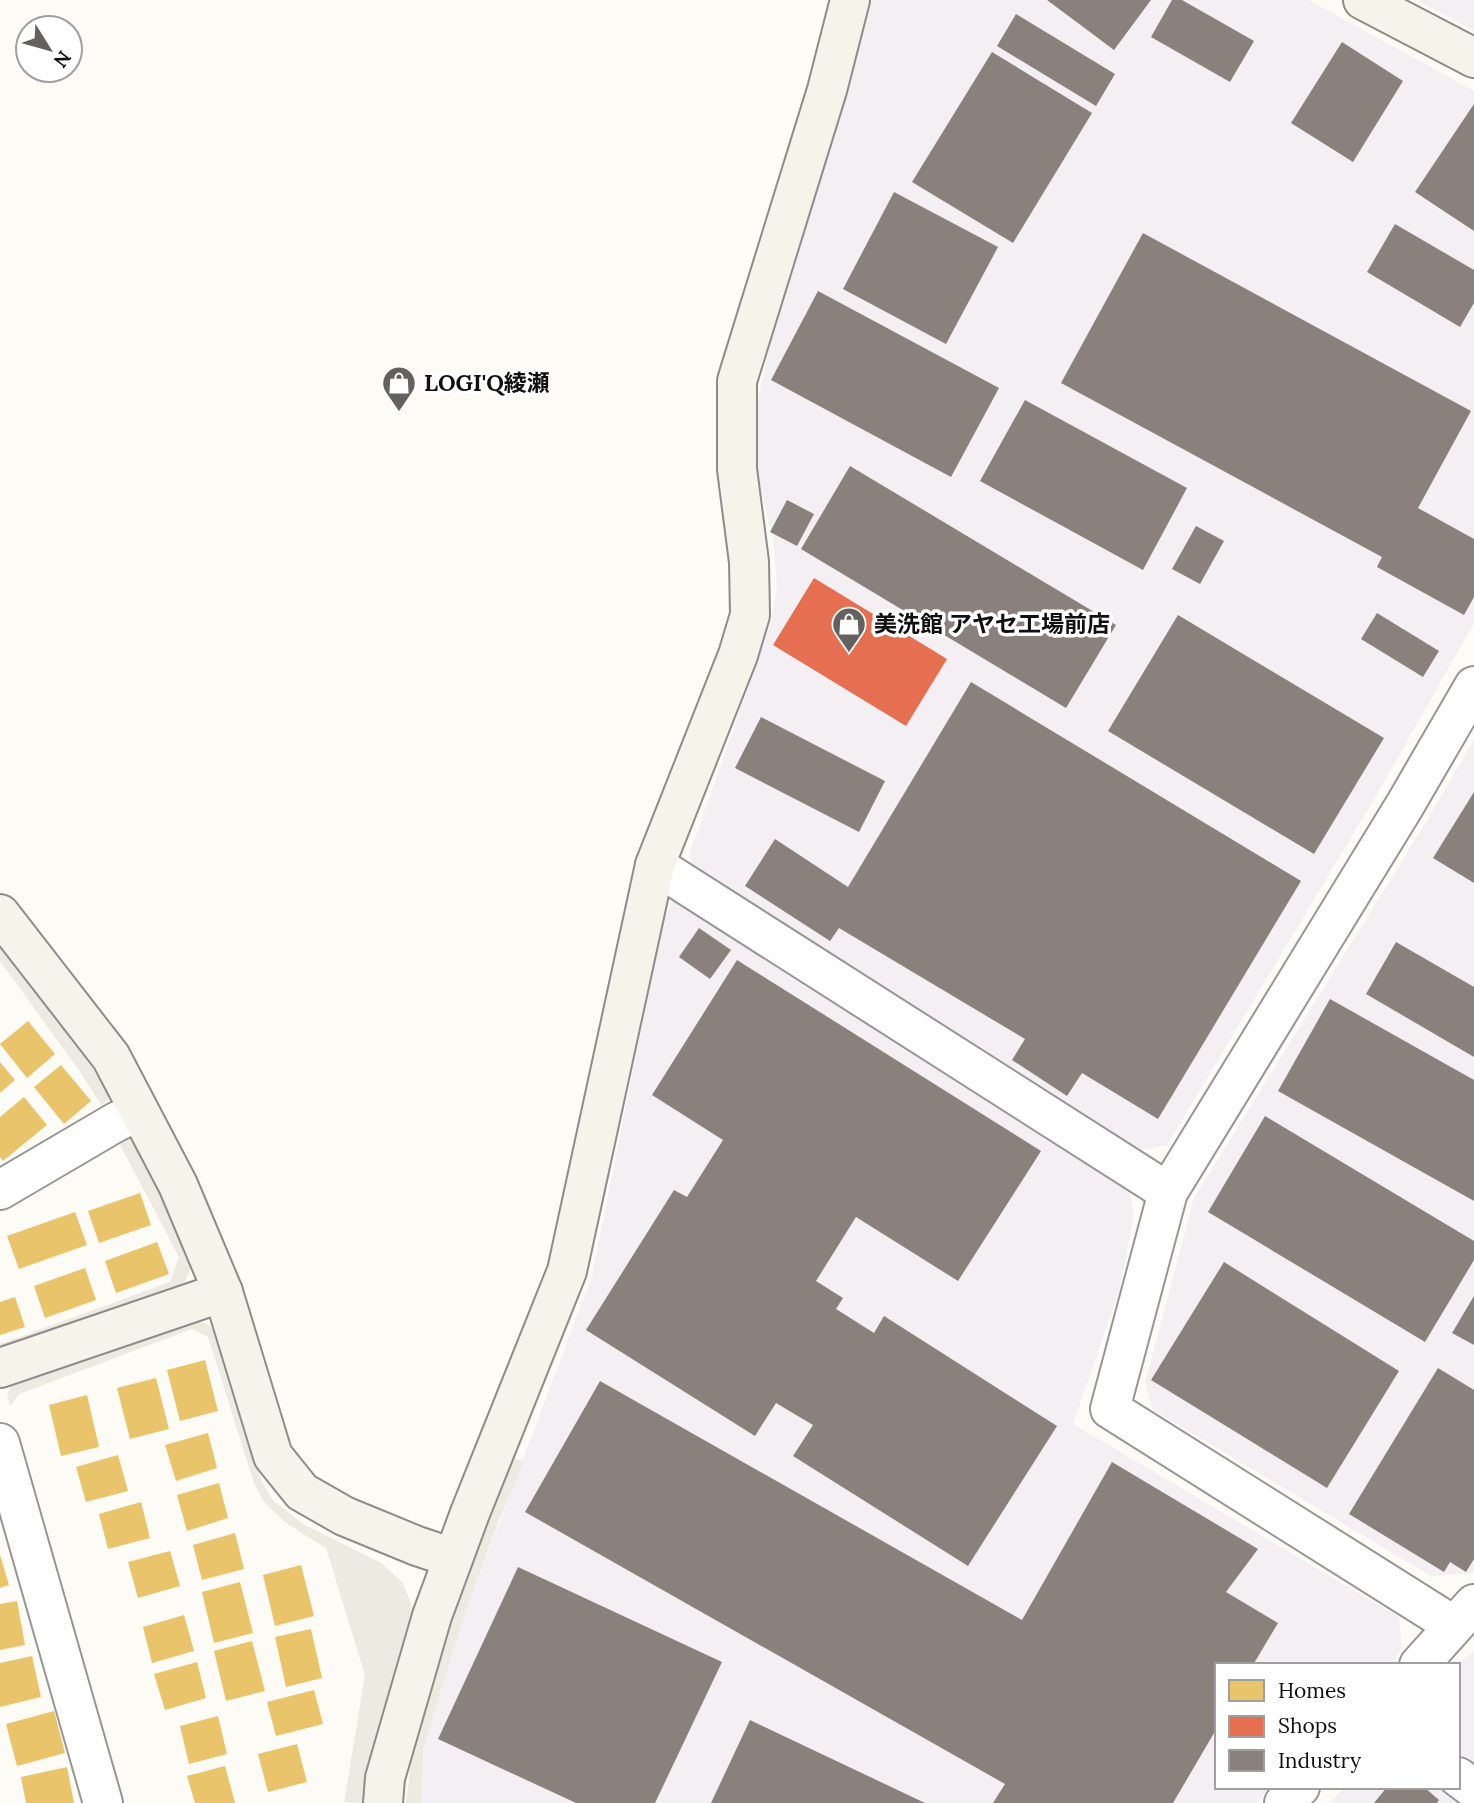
<svg xmlns="http://www.w3.org/2000/svg" width="1474" height="1803" font-family="Lora,'Noto Sans JP',serif">
<rect width="100%" height="100%" fill="#fcfbf6"/>
<g fill="#f4eff2">
<polygon points="872,0 1309,0 1474,91 1474,623 1380,789 1167,1145 1136,1151 697,874 689,855 771,623 777,588 773,540 757,472 756,410 776,317 846,95"/>
<polygon points="1416,0 1474,0 1474,31"/>
<polygon points="1474,740 1474,1573 1431,1576 1153,1410 1145,1383 1194,1198 1428,819"/>
<polygon points="676,895 1129,1185 1134,1215 1120,1288 1073,1424 1399,1617 1402,1649 1389,1665 1217,1665 1217,1787 1273,1787 1257,1803 422,1803 423,1749 464,1616 592,1276 663,920"/>
<polygon points="1474,1651 1474,1768 1458,1756 1458,1665"/>
<polygon points="1345,1787 1438,1787 1458,1803 1330,1803"/>
</g>
<g fill="#eceae1">
<polygon points="0,943 90,1065 110,1097 102,1106 81,1073 0,961"/>
<polygon points="116,1137 132,1137 190,1253 193,1262 185,1282 171,1290 0,1354 0,1344 170,1282 179,1257"/>
<polygon points="195,1321 208,1324 215,1333 262,1482 273,1500 303,1524 381,1563 403,1583 413,1609 416,1620 374,1747 362,1803 344,1802 365,1675 326,1548 286,1523 264,1502 254,1483 208,1337 192,1329 19,1394 10,1406 7,1394 12,1386"/>
<polygon points="512,1458 524,1461 499,1520 464,1616 423,1749 422,1803 406,1803 413,1747 450,1622"/>
</g>
<g fill="#e9c46a">
<polygon points="28,1021 55,1054 27,1078 0,1044"/>
<polygon points="0,1062 15,1080 0,1093"/>
<polygon points="61,1065 91,1101 64,1124 34,1087"/>
<polygon points="24,1097 47,1125 3,1161 0,1157 0,1117"/>
<polygon points="140,1193 151,1225 99,1243 88,1211"/>
<polygon points="75,1212 87,1245 19,1269 7,1236"/>
<polygon points="157,1242 169,1274 116,1293 105,1261"/>
<polygon points="85,1268 96,1300 45,1318 34,1286"/>
<polygon points="15,1297 25,1327 0,1335 0,1302"/>
<polygon points="205,1360 218,1411 180,1421 167,1370"/>
<polygon points="156,1378 169,1429 130,1439 117,1388"/>
<polygon points="87,1395 99,1447 61,1456 49,1405"/>
<polygon points="208,1433 217,1468 176,1481 165,1445"/>
<polygon points="118,1455 128,1491 86,1502 76,1467"/>
<polygon points="219,1483 228,1518 187,1531 177,1495"/>
<polygon points="141,1502 150,1538 108,1549 99,1514"/>
<polygon points="235,1533 244,1569 202,1580 193,1545"/>
<polygon points="170,1551 180,1586 138,1598 128,1562"/>
<polygon points="0,1555 9,1585 0,1588"/>
<polygon points="301,1565 314,1616 275,1626 263,1575"/>
<polygon points="240,1582 253,1633 214,1643 202,1592"/>
<polygon points="17,1601 25,1645 0,1650 0,1604"/>
<polygon points="184,1615 194,1651 152,1663 143,1627"/>
<polygon points="311,1629 322,1678 286,1687 275,1637"/>
<polygon points="252,1641 265,1691 226,1701 214,1651"/>
<polygon points="32,1656 41,1697 0,1707 0,1663"/>
<polygon points="197,1662 206,1698 165,1710 154,1674"/>
<polygon points="314,1690 323,1724 276,1736 267,1702"/>
<polygon points="54,1711 65,1753 17,1766 6,1724"/>
<polygon points="218,1716 227,1754 189,1764 180,1726"/>
<polygon points="297,1744 307,1782 268,1792 258,1754"/>
<polygon points="225,1766 235,1803 195,1803 187,1776"/>
<polygon points="67,1767 74,1803 26,1803 21,1777"/>
</g>
<polygon fill="#e76f51" points="814,578 947,659 906,726 773,645"/>
<g fill="#8a817c">
<polygon points="1047,0 1151,0 1114,50"/>
<polygon points="1172,0 1182,0 1254,41 1230,82 1151,37"/>
<polygon points="1016,14 1115,74 1096,106 997,46"/>
<polygon points="1342,42 1403,81 1353,162 1291,123"/>
<polygon points="992,52 1092,113 1013,243 912,182"/>
<polygon points="1474,104 1474,231 1415,192"/>
<polygon points="894,192 998,247 946,344 843,289"/>
<polygon points="1395,224 1474,270 1474,303 1460,327 1367,272"/>
<polygon points="1143,233 1471,411 1418,508 1474,539 1474,597 1464,615 1377,567 1382,557 1061,383"/>
<polygon points="818,291 999,388 951,477 771,380"/>
<polygon points="1025,400 1187,488 1143,570 980,481"/>
<polygon points="850,466 1116,625 1066,708 801,549"/>
<polygon points="787,500 814,514 797,546 770,532"/>
<polygon points="1196,526 1224,541 1200,584 1172,569"/>
<polygon points="1377,613 1439,651 1423,677 1361,639"/>
<polygon points="1178,615 1384,738 1314,854 1108,731"/>
<polygon points="971,682 1301,881 1158,1119 1082,1073 1067,1096 1012,1060 1025,1039 839,928 830,941 745,886 775,839 848,887"/>
<polygon points="761,717 885,781 859,832 735,768"/>
<polygon points="1474,792 1474,883 1433,858"/>
<polygon points="699,928 731,950 710,979 679,957"/>
<polygon points="1396,942 1474,987 1474,1057 1366,994"/>
<polygon points="737,960 1041,1151 958,1281 856,1217 816,1281 843,1298 836,1309 874,1333 884,1316 1057,1426 968,1566 793,1456 813,1425 776,1403 755,1436 586,1330 674,1190 687,1197 723,1140 652,1095"/>
<polygon points="1330,999 1474,1080 1474,1201 1278,1091"/>
<polygon points="1265,1116 1474,1241 1474,1260 1425,1342 1208,1212"/>
<polygon points="1224,1262 1399,1371 1327,1488 1151,1380"/>
<polygon points="1474,1296 1474,1345 1452,1333"/>
<polygon points="1438,1368 1474,1390 1474,1559 1466,1572 1450,1562 1444,1572 1349,1514"/>
<polygon points="600,1381 1022,1620 1112,1462 1258,1549 1226,1592 1278,1623 1253,1665 1217,1665 1217,1728 1173,1803 993,1803 1005,1784 525,1512"/>
<polygon points="518,1567 722,1662 655,1803 576,1803 438,1739"/>
<polygon points="750,1720 925,1803 711,1803"/>
<polygon points="1387,1787 1424,1787 1439,1800 1437,1803 1374,1803"/>
</g>
<g fill="none" stroke-linecap="round" stroke-linejoin="round">
<g stroke="#969694" stroke-width="42">
<g id="street">
<polyline points="655,865 1168,1192"/>
<polyline points="0,1190 116,1122 139,1111"/>
<polyline points="0,1443 103,1803"/>
<polyline points="1453,1625 1110,1409 1168,1192 1405,805 1474,686"/>
<polyline points="1419,1665 1474,1604"/>
<polyline points="1458,1777 1474,1789"/>
<polyline points="1284,1803 1300,1787"/>
</g>
</g>
<g stroke="#8d8c8a" stroke-width="42">
<g id="secondary">
<polyline points="1363,0 1474,58"/>
<polyline points="0,914 111,1057 178,1185 223,1292 273,1456 302,1492 344,1516 417,1546 453,1558"/>
<polyline points="0,1368 223,1292"/>
<polyline points="383,1803 385,1778 432,1616 470,1513 567,1271 655,865 738,655 750,615 749,562 737,469 737,381 827,90 850,0"/>
</g>
</g>
<use href="#street" stroke="#fffefe" stroke-width="38"/>
<use href="#secondary" stroke="#f5f4eb" stroke-width="38"/>
</g>
<defs>
<g id="shop-pin" transform="scale(1.75)"><path d="M0 17L-7.5 6A9.5 9.5 0 1 1 7.5 6Z" fill="#636260" stroke="#fff"/><path d="M-5-2.5h2.3a2.7 3.5 0 0 1 5.4 0H5L5.5 6h-11ZM-1.5-2.5h3a1.5 2.3 0 0 0-3 0Z" fill="#fff"/></g>
</defs>
<g fill-rule="evenodd">
<use href="#shop-pin" x="399" y="383"/>
<use href="#shop-pin" x="849" y="624"/>
</g>
<g text-anchor="middle" stroke-width="7" stroke-linejoin="round" paint-order="stroke">
<g font-size="23" font-weight="bold" fill="#101010" stroke="#fff" text-anchor="start">
<text x="424" y="391">LOGI'Q綾瀬</text>
<text x="874" y="632">美洗館 アヤセ工場前店</text>
</g>
</g>
<rect x="1215" y="1663" width="245" height="126" fill="#ffffff" stroke="#9f9f9f" stroke-width="2"/>
<rect x="1229" y="1680" width="35" height="21" fill="#e9c46a" stroke="#9f9f9f" stroke-width="2"/>
<text x="1278" y="1698" font-size="21" fill="#101010">Homes</text>
<rect x="1229" y="1716" width="35" height="21" fill="#e76f51" stroke="#9f9f9f" stroke-width="2"/>
<text x="1278" y="1733" font-size="21" fill="#101010">Shops</text>
<rect x="1229" y="1750" width="35" height="21" fill="#8a817c" stroke="#9f9f9f" stroke-width="2"/>
<text x="1278" y="1768" font-size="21" fill="#101010">Industry</text>
<g transform="translate(49 49) rotate(127)"><circle r="33" fill="#ffffff" stroke="#9f9f9f" stroke-width="2"/>
<path d="M0-5L12 26L0 18L-12 26Z" fill="#636260"/>
<text y="-10" font-size="19" font-weight="bold" text-anchor="middle" fill="#101010">N</text>
</g>
</svg>
